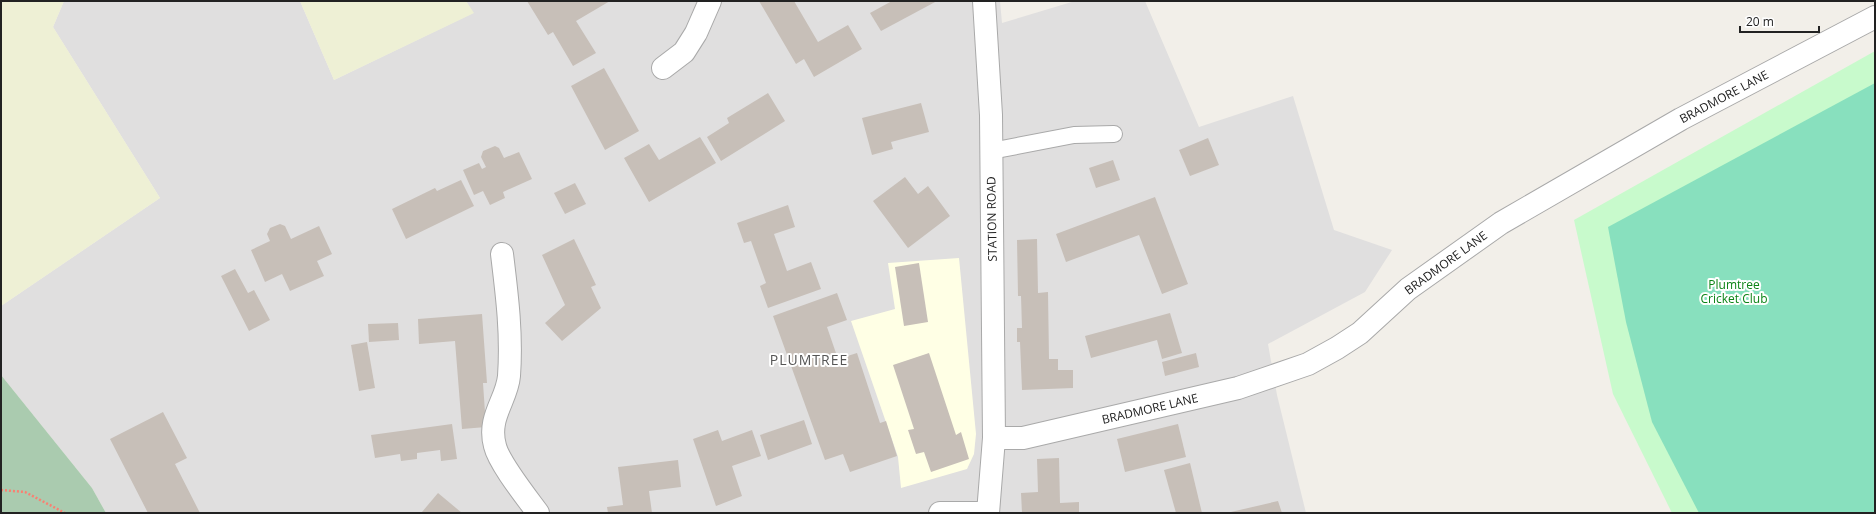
<svg xmlns="http://www.w3.org/2000/svg" width="1876" height="514" font-family="'Open Sans',sans-serif">
<rect width="100%" height="100%" fill="#f2efe9"/>
<polygon fill="#e0dfdf" points="64,1 300,1 334,80 473,13 466,1 1000,1 1002,23 1075,1 1145,1 1199,127 1293,96 1334,230 1392,250 1365,292 1268,344 1277,395 1306,513 106,513 92,488 1,375 1,306 160,198 53,27"/>
<polygon fill="#ffffe5" points="959,258 976,434 974,454 967,469 901,488 898,457 851,321 895,309 888,263"/>
<g fill="#eef0d5">
<polygon points="1,1 64,1 53,27 160,198 1,306"/>
<polygon points="300,1 466,1 474,13 334,80"/>
</g>
<polygon fill="#aacbaf" points="1,375 92,488 106,513 1,513"/>
<polygon fill="#c8facc" points="1875,51 1875,513 1672,513 1613,394 1574,220"/>
<polygon fill="#88e0be" points="1875,83 1875,513 1699,513 1652,422 1626,322 1608,227"/>
<g fill="#c7bfb8">
<polygon points="527,1 610,1 576,21 596,53 573,66 553,32 548,35"/>
<polygon points="759,1 794,1 818,42 848,25 862,49 814,77 804,59 796,64"/>
<polygon points="892,1 937,1 881,31 870,13"/>
<polygon points="604,68 639,131 605,150 571,86"/>
<polygon points="768,93 785,121 721,161 707,137 729,123 727,118"/>
<polygon points="921,103 929,132 891,142 893,149 872,155 862,118"/>
<polygon points="700,137 716,163 649,202 624,158 649,144 659,160"/>
<polygon points="1208,138 1219,165 1190,176 1179,150"/>
<polygon points="495,146 499,148 504,158 519,152 532,179 503,192 505,198 490,205 483,191 474,195 463,170 479,163 482,169 486,167 481,157 483,151"/>
<polygon points="1113,160 1120,180 1096,188 1089,168"/>
<polygon points="905,177 918,194 928,186 950,216 908,248 873,201"/>
<polygon points="461,180 474,206 406,239 392,209 435,188 437,191"/>
<polygon points="575,183 586,204 565,214 554,193"/>
<polygon points="1155,197 1188,284 1162,294 1139,235 1066,262 1056,234"/>
<polygon points="788,205 795,227 774,234 787,271 811,262 821,289 768,308 760,286 766,283 751,241 744,243 737,223"/>
<polygon points="280,224 285,226 291,239 319,226 332,254 317,261 324,276 290,291 282,274 265,282 251,250 270,241 267,234 270,228"/>
<polygon points="574,239 596,285 591,287 601,308 562,341 545,323 565,305 542,255"/>
<polygon points="1037,239 1038,293 1048,292 1049,359 1058,359 1058,370 1073,370 1073,388 1022,390 1020,342 1017,342 1017,328 1022,328 1021,296 1018,296 1017,240"/>
<polygon points="919,263 928,322 904,326 895,267"/>
<polygon points="235,269 248,293 254,290 270,320 249,331 221,276"/>
<polygon points="837,293 847,320 827,327 838,359 857,353 880,423 886,421 897,456 850,472 843,454 825,460 773,316"/>
<polygon points="1170,313 1182,353 1162,359 1157,340 1091,358 1085,336"/>
<polygon points="482,314 487,383 483,383 486,427 462,429 455,341 419,344 418,319"/>
<polygon points="398,323 399,340 369,342 368,324"/>
<polygon points="367,342 375,388 359,391 351,345"/>
<polygon points="929,353 956,435 961,432 969,459 931,472 924,452 916,454 908,430 914,429 893,365"/>
<polygon points="1196,353 1199,367 1165,376 1162,362"/>
<polygon points="163,412 187,458 175,464 200,513 148,513 110,439"/>
<polygon points="804,420 812,444 768,460 760,435"/>
<polygon points="452,424 457,459 441,461 440,450 417,453 417,459 401,461 400,454 375,458 371,435"/>
<polygon points="1178,424 1186,457 1125,472 1117,439"/>
<polygon points="718,430 722,441 752,430 761,456 732,466 742,496 716,506 693,439"/>
<polygon points="1059,458 1060,503 1079,502 1079,513 1022,513 1021,493 1038,492 1037,459"/>
<polygon points="678,460 681,487 649,491 652,513 608,513 607,507 623,505 618,467"/>
<polygon points="1190,463 1202,513 1176,513 1164,470"/>
<polygon points="438,493 462,513 422,512"/>
<polygon points="1278,501 1282,513 1231,513 1231,512"/>
</g>
<g fill="none" stroke-linecap="round" stroke-linejoin="round">
<g stroke="#a9a9a9" stroke-width="18">
<polyline id="service" points="991,151 1074,135 1114,134"/>
</g>
<g stroke="#a9a9a9" stroke-width="24">
<g id="minor">
<polyline points="663,68 684,52 696,33 710,1"/>
<path d="M502,254c5,41 10,80 7,122 -2,24 -22,41 -14,70 4,17 32,52 43,67"/>
</g>
</g>
<g stroke="#a9a9a9" stroke-width="24">
<g id="tertiary">
<polyline points="984,1 991,115 994,438 988,513"/>
<polyline points="994,438 1023,438 1238,388 1308,364 1337,348 1360,333 1408,289 1501,223 1681,119 1875,17"/>
<polyline points="940,513 988,513"/>
</g>
</g>
<polyline stroke="#fa8072" stroke-width="2.5" stroke-dasharray="2 2" stroke-linecap="butt" points="1,490 25,492 65,513"/>
<use href="#service" stroke="#fff" stroke-width="16"/>
<use href="#minor" stroke="#fff" stroke-width="22"/>
<use href="#tertiary" stroke="#fff" stroke-width="22"/>
</g>
<g text-anchor="middle" stroke-width="4" stroke-linejoin="round" paint-order="stroke">
<g font-size="12" fill="#222" stroke="#fff">
<text transform="translate(1724 97) rotate(-28)" y="4">BRADMORE LANE</text>
<text transform="translate(992 219) rotate(-91)" y="4">STATION ROAD</text>
<text transform="translate(1446 263) rotate(-36)" y="4">BRADMORE LANE</text>
<text transform="translate(1150 409) rotate(-13)" y="4">BRADMORE LANE</text>
</g>
<g font-size="12" fill="#0c8416" stroke="#fff">
<text x="1734" y="289">Plumtree<tspan x="1734" dy="14">Cricket Club</tspan></text>
</g>
<g font-size="14" letter-spacing="1" fill="#555" stroke="#fff">
<text x="809" y="365">PLUMTREE</text>
</g>
</g>
<rect width="1876" height="514" fill="none" stroke="#222222" stroke-width="4"/>
<path d="M1740 26v6h79v-6" fill="none" stroke="#222222" stroke-width="2"/>
<text x="1746" y="26" font-size="12" fill="#222222" stroke="#ffffff" stroke-width="3" paint-order="stroke">20 m</text>
</svg>
